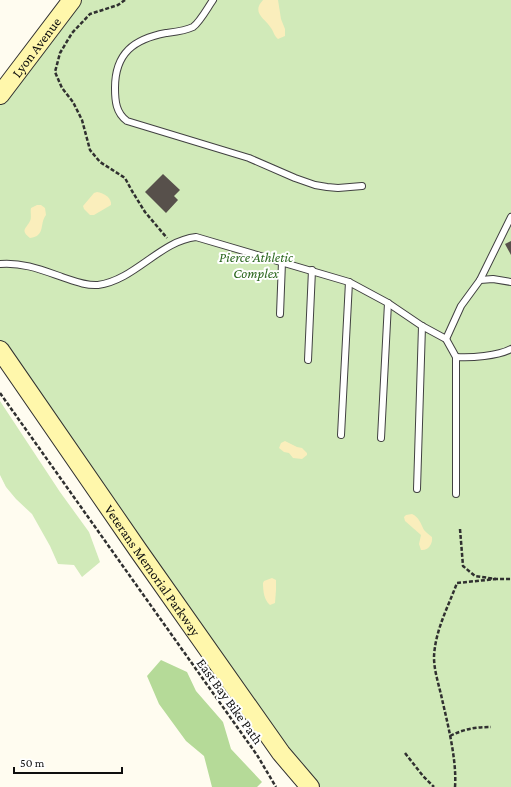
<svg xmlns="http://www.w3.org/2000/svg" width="511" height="787" font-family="'Crimson Pro',serif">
<rect width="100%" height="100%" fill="#fffcf0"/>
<g fill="#d1eab9">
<polygon points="65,0 511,0 511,787 314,787 0,350 0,89"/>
<polygon points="0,401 60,492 89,532 100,562 82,577 74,565 58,564 50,546 32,514 16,499 6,487 0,475"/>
</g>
<polygon fill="#b5da98" points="161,660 187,672 196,691 223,722 231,749 262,782 257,787 212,787 204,756 186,741 159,704 147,676"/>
<g fill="#faeebc">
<path d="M263,0h15l3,19 4,10v7l-7,3c-4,-3 -4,-7 -7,-11 -6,-10 -20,-15 -8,-28z"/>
<path d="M97,192c7,1 15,6 14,13l-17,10h-4l-6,-6 -1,-3 11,-13z"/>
<path d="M37,205h4l4,3 1,7c-7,9 0,21 -16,23 -10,-8 -4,-9 0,-17 2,-3 0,-9 1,-13z"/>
<polygon points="285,441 297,447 302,448 307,453 307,455 302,459 293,458 289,453 284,452 279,448 281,443"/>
<path d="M412,514c7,3 9,10 12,16 2,2 5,5 8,7 1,7 -4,14 -11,13l-2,-6 2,-9 -16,-14 -1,-4 2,-2z"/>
<path d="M272,578l4,2v10l-1,13 -5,2c-6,-5 -7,-14 -7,-22l1,-2z"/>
</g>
<g fill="#57504b">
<polygon points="163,174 180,190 174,196 178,200 166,213 145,192"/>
<polygon points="511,241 511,255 505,244"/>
</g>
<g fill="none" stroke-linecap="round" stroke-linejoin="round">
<g stroke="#414141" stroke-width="8">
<g id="lane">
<path d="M213,0c-5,7 -13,22 -20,27 -8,4 -19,5 -27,6 -32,6 -51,20 -51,55 0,13 1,25 12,33l122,37 46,20 20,7 12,2 11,1 24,-2"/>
<path d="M0,264c22,-2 42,6 62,13 12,4 24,9 36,8 37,-5 62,-44 98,-48l153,45 39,21 34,23 24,13 10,18v137"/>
<polyline points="480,280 511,217"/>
<polyline points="280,314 282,262"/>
<polyline points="446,339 461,306 480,280 493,279 511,282"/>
<path d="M456,357c15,1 42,-1 55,-8"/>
<polyline points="308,360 312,270"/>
<polyline points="341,435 349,282"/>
<polyline points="381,438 388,303"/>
<polyline points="417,489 422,326"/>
</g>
</g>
<g stroke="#303030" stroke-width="20">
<g id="secondary">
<path id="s1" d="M0,95l72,-95"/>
<path id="s2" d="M0,350l138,200 143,203 29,34"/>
</g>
</g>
<g stroke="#303030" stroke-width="2.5" stroke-dasharray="4 2" stroke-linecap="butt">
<polyline points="125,0 118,5 90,14 72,33 60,53 55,72 62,88 73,102 82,120 90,150 100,162 125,178 132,191 145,212 167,238"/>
<polyline points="0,393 257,755 276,787"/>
<polyline points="460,529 463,566 475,576 496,579 511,579"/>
<path d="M450,736c14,-7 25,-9 41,-9"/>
<polyline points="405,753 423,776 434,787"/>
<path d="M455,787c2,-26 -7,-62 -13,-88 -3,-14 -8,-28 -8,-42 1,-26 14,-50 23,-74l39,-4"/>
</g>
<use href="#lane" stroke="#fff" stroke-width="6"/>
<use href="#secondary" stroke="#fff7ab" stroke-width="18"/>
</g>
<g text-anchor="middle" stroke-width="4" stroke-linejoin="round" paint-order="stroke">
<g font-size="14" fill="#0e0e0e" stroke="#fff">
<text dy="5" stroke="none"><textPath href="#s1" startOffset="60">Lyon Avenue</textPath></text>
<text dy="5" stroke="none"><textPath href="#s2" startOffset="268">Veterans Memorial Parkway</textPath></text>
<text transform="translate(230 701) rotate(54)" y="5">East Bay Bike Path</text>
</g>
<g font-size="14" font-style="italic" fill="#2b671e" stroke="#fff">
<text x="256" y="262">Pierce Athletic<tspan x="256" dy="16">Complex</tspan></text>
</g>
</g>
<path d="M14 767v6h108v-6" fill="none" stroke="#0e0e0e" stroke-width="2"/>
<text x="20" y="767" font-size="12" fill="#0e0e0e" stroke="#ffffff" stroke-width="3" paint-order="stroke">50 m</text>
</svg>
